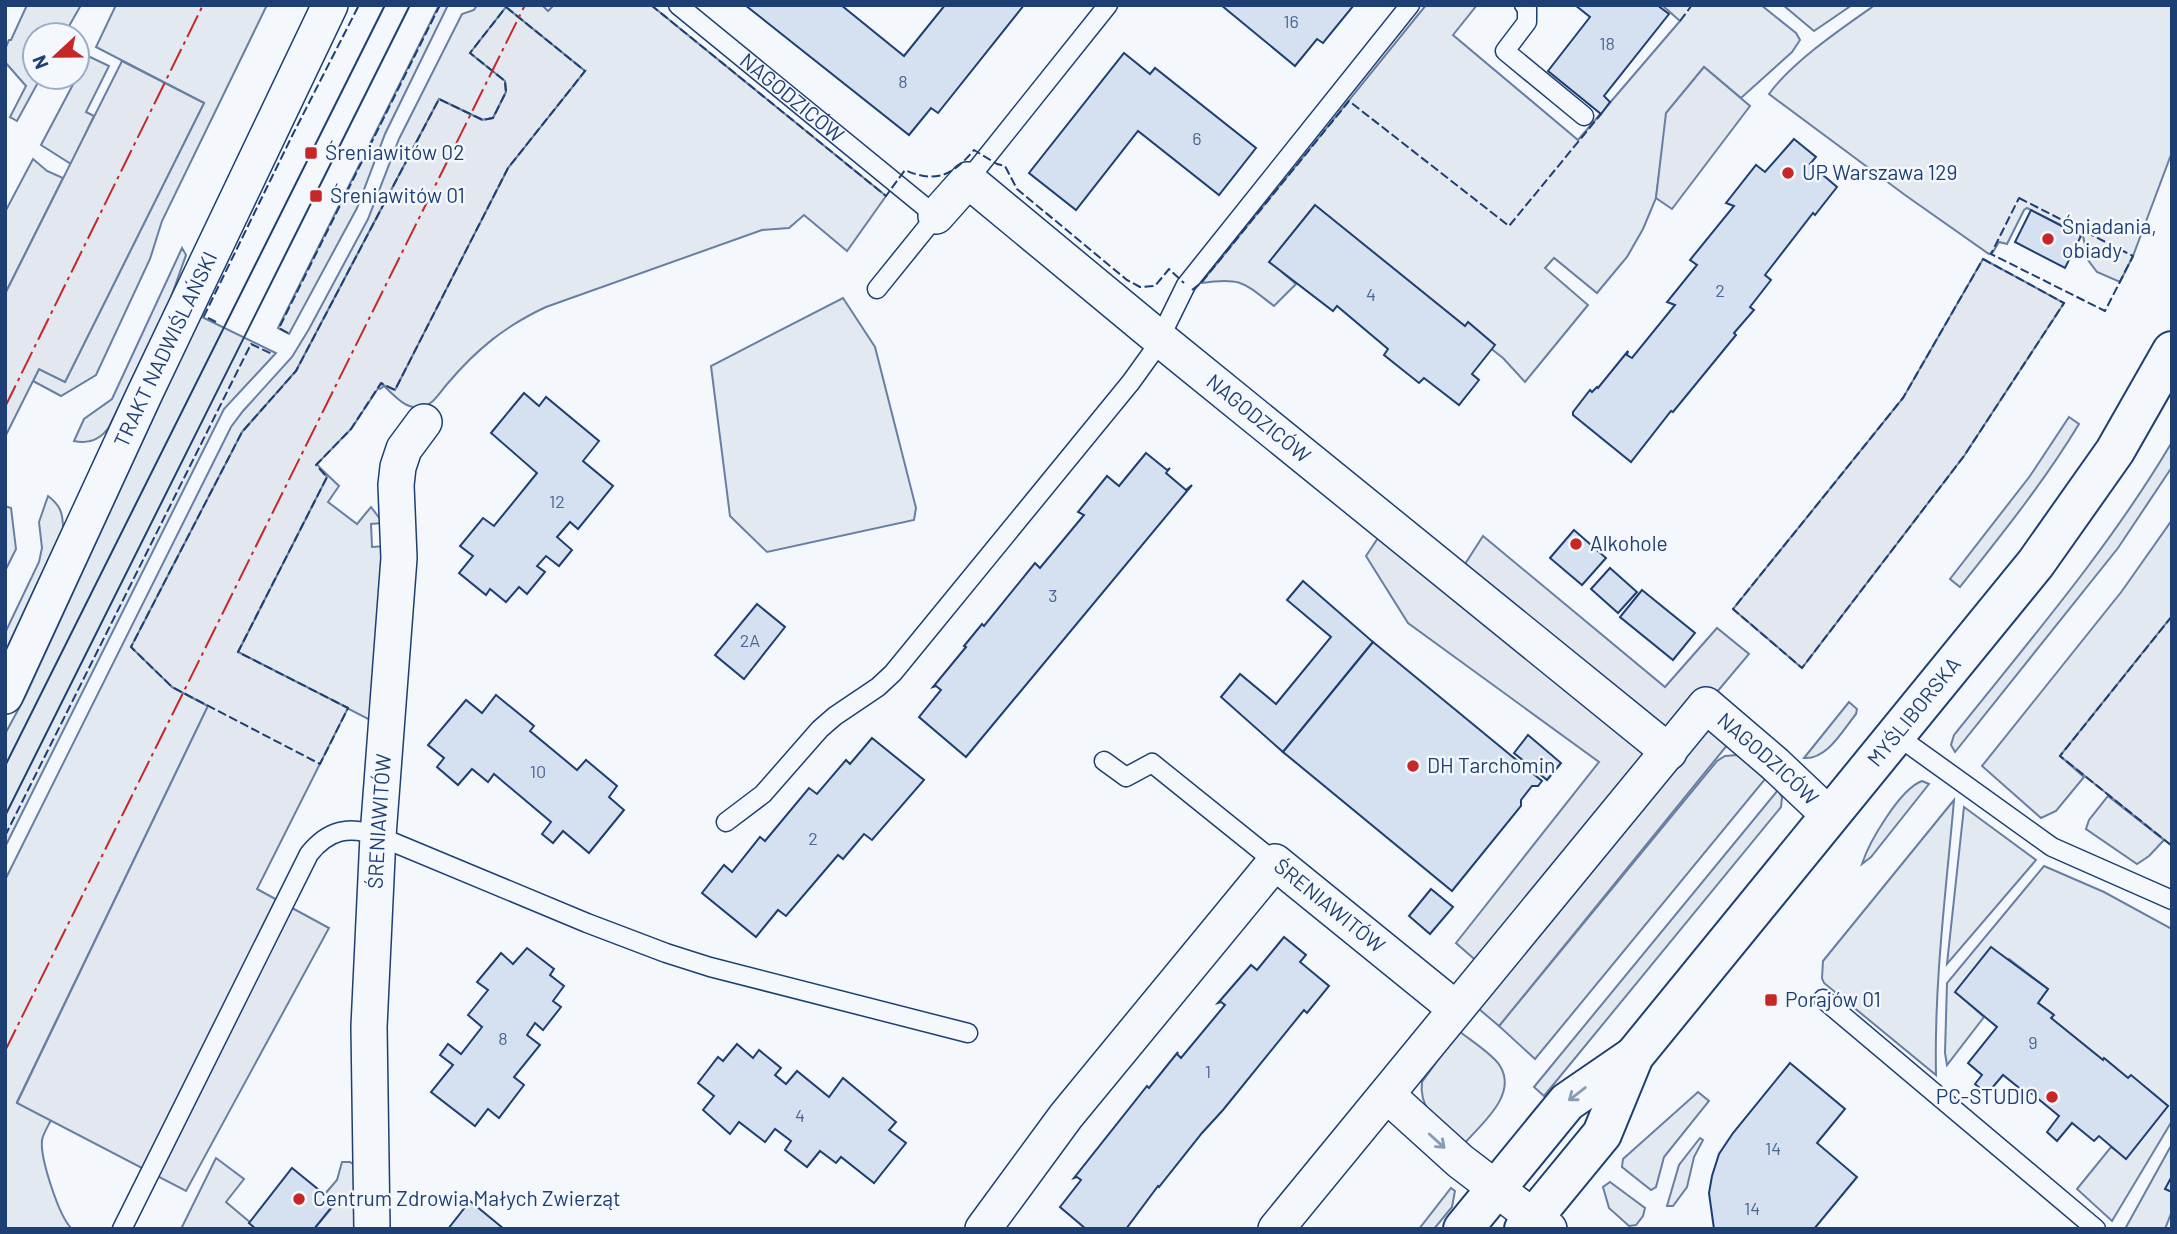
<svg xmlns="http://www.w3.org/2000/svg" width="2177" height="1234" font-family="Barlow,sans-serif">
<rect width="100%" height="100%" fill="#f4f7fb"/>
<g fill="#e3e9f0" stroke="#687fa3" stroke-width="2">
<polygon points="27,5 81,5 64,35 35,35 35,77 41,77 17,121 10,117 26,86 5,62 5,49 9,40 11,40"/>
<polygon points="116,5 267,5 162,221 150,259 96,375 61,396 33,381 39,369 65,382 204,103 96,47"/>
<polygon points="439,5 448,5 385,134 357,208 289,334 278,328"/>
<path d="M477,5h65l6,6 6,-6h97l235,191 -39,55 -43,-36 -15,13 -27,2 -216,77c-41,19 -69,42 -98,76 -9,10 -14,22 -28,24 -14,3 -26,-12 -36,-21l-4,3 -14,-10 30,7 112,-218 77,-97 -80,10 1,11 -13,26 -10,2 -44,-21 -143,272 -54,61 -70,255 36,19 -191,396 34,18c-3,6 -8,14 -9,20 -2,18 17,77 30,89h-67v-349l226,-453 12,-16 49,-54 17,-28 59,-110 31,-80 63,-125 12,-4z"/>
<path d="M1426,5h51l-24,30 125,105 102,-119 -18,-16h99l35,28 4,7 -8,12 -51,46 -37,-31 -37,46 -11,85 -13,31 -16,28 -30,36 -43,-35 -9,10 43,37 -63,77 -22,-24 -179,-140 -42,54 14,12 -22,22c-31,-24 -33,-29 -73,-23z"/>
<polygon points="1783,5 1852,5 1814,31"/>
<path d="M1875,5h297v147l-39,104 -13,26 -23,-10 -9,-12 -5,-24 -56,-28 -3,2 -17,34 -8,-2 -6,10 -4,2 -84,-59 -136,-101c23,-32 73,-66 106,-89z"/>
<polygon points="88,56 109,66 86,112 94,116 71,164 41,145"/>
<polygon points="33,159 47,171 63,178 5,294 5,212"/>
<path d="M182,248l4,7 -16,45 -61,127c-8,12 -20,17 -35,14l10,-22 28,-20z"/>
<polygon points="843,298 875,347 916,508 914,520 767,552 730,516 711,366"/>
<polygon points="200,316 276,353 224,409 5,847 5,734 25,697"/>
<path d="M2069,417l10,7c-35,58 -77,110 -119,163l-10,-8 80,-103z"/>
<path d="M2172,442v25l-54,81 -163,204 -4,-7 3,-10c76,-95 156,-188 218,-293z"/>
<polygon points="316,464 339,486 328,502 357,524 371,507 383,523 371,524 372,547 387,546 372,721 238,652 315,500"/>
<path d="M48,496c12,9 15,17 15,32l-58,124v-19l34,-71 3,-14 -3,-26z"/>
<polygon points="5,506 11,508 16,549 5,571"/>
<polygon points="2172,520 2172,616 2060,756 2084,777 2056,811 2041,818 1982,766 2122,591"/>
<path d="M1849,702l8,7 -1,5c-13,16 -29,46 -52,44z"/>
<polygon points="1737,755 1766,778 1535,1059 1499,1026 1717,761 1725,756"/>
<path d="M1922,781l7,3 -58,73 -9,7c7,-22 38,-75 60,-83z"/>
<polygon points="1778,790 1782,797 1781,807 1544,1096 1534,1087"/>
<polygon points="2108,796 2164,840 2149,856 2137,864 2086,829 2089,820"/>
<path d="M1954,800c-8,92 -20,182 -18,275l-112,-92 -2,-5 1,-17z"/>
<polygon points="1964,807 2036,860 1947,964"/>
<polygon points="2044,866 2104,892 2172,929 2172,1121 2112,1221 2077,1189 2111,1147 2126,1158 2168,1106 2131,1076 2128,1078 2105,1059 2103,1060 2051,1018 2053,1014 2038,1003 2048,989 2009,959 1956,992 1984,1017 1947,1065 1945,1053 1947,983"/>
<path d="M1459,1031c11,9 35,24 41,35 18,29 -19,58 -36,78 -20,-18 -46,-32 -42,-62z"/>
<polygon points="1698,1092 1709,1101 1664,1157 1656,1187 1651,1190 1622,1167 1623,1159"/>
<polygon points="1700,1138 1703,1140 1694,1157 1687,1187 1673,1206 1667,1206 1679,1165"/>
<polygon points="2172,1144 2172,1176 2166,1189 2172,1192 2172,1211 2165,1229 2125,1229"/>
<polygon points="216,1158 244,1179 226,1202 258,1229 181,1229"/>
<polygon points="342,1162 350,1162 357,1167 361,1229 314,1229 335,1204 324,1195 337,1180"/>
<polygon points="1610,1182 1645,1208 1643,1216 1636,1225 1629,1226 1609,1208 1603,1187"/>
<polygon points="1451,1188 1455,1191 1452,1207 1434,1229 1419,1229"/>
</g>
<g fill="#e3e8f0" stroke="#687fa3" stroke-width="2">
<polygon points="506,7 585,71 508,168 395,390 381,384 351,429 317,464 327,477 238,652 348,708 257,889 329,928 186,1191 17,1103 208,706 172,687 131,647 242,432 296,371 439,99 482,120 493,118 506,92 505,81 470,53"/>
<polygon points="122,61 204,103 65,382 39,369 5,437 5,294"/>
<polygon points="1704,67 1750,106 1672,209 1656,198 1666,113"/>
<polygon points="1983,259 2064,303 1964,456 1802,668 1733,609 1903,398"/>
<polygon points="1380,535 1447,592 1483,536 1665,687 1717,628 1749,654 1706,705 1737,733 1499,1026 1466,998 1488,971 1456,943 1599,762 1408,623 1366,556"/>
<polygon points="2172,616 2172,846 2060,756"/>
</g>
<g fill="#d5e0f0" stroke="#1d3f73" stroke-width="2">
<polygon points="745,5 841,5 904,56 945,5 1024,5 938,113 931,108 909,135"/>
<polygon points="1221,5 1354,5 1323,43 1317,39 1295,66"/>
<polygon points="1575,5 1657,5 1669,14 1604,96 1610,102 1601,114 1548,71 1590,17"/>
<polygon points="1124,53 1150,74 1155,68 1256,148 1219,195 1138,131 1076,210 1029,173"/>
<polygon points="1794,139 1816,157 1810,164 1837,187 1815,215 1813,213 1765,275 1771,280 1750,307 1754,310 1734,333 1736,335 1673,412 1671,411 1631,462 1573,415 1573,412 1590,390 1592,392 1597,387 1598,388 1628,351 1627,355 1632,358 1675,305 1667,302 1697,265 1690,260 1734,206 1726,203 1756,165 1765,172"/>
<polygon points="1315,205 1465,326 1468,322 1495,345 1472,374 1479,380 1459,405 1424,378 1419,383 1384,355 1388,349 1337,306 1333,311 1269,262"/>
<polygon points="2031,210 2081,236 2065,268 2015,242"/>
<polygon points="524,393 539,406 546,397 599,441 583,461 613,486 578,529 570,522 557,537 572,550 559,566 546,556 537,566 545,572 527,594 519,587 506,602 490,589 486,595 459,573 473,556 460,546 483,518 494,526 537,473 491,433"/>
<polygon points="1146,453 1167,470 1170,468 1166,473 1186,490 1192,485 966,757 919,717 941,690 936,686 933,687 966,647 964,646 982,624 984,626 1035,563 1040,568 1084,515 1078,512 1107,476 1119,486"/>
<polygon points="1574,530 1606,558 1582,585 1550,558"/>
<polygon points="1610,568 1637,592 1618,613 1591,589"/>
<polygon points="1303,581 1373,642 1283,752 1221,697 1240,674 1276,704 1331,637 1287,600"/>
<polygon points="1642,590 1695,633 1673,660 1620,617"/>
<polygon points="757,604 785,627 744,679 715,655"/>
<polygon points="1373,642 1542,781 1538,786 1532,786 1521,800 1521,806 1452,891 1283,752"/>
<polygon points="496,695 534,726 530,731 577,770 586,760 617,786 609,797 624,810 589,853 563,831 553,843 542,834 551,822 494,774 488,782 472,769 458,785 437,767 444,758 428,745 466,700 482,713"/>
<polygon points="1528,735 1561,763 1547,780 1514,753"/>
<polygon points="872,738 924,780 872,840 864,834 843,859 838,855 786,916 778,910 756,937 702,893 724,865 732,872 760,837 765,841 809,788 817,794 846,760 850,764"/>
<polygon points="1431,889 1453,907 1430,934 1409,916"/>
<polygon points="1284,937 1306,955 1300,962 1329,986 1307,1013 1304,1010 1223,1110 1202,1133 1159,1187 1158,1186 1126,1229 1086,1229 1060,1207 1081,1180 1077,1177 1074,1178 1147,1086 1149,1088 1178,1052 1177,1054 1181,1058 1225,1005 1221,1002 1218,1003 1251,965 1257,970"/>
<polygon points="1991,947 2048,989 2038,1003 2054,1015 2051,1018 2103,1060 2104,1058 2128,1078 2131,1075 2168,1106 2126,1159 2099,1136 2094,1141 2072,1123 2057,1141 2047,1132 2059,1116 2031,1093 2028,1095 2003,1075 1987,1094 1975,1084 1982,1075 1968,1063 1997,1027 1955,992"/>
<polygon points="527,948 554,969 550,975 564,986 553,1001 561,1007 543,1030 535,1023 527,1035 540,1045 514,1077 524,1085 499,1118 488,1109 475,1126 431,1092 453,1065 440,1055 448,1044 461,1054 482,1027 468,1015 488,990 477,982 501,953 513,964"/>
<polygon points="737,1044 753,1058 759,1050 781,1068 775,1075 786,1084 797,1071 829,1097 843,1078 896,1122 889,1130 906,1143 874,1183 841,1157 836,1163 820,1151 807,1167 785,1150 791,1141 775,1129 765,1142 739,1122 730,1134 703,1110 714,1096 698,1083 718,1057 723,1061"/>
<polygon points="1790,1063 1845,1109 1817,1143 1857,1177 1814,1229 1714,1229 1709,1193 1712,1176 1719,1154 1733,1133"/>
<polygon points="292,1168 335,1203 314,1229 256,1229 249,1223"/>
<polygon points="2172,1176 2172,1192 2165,1189"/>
<polygon points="470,1201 504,1229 448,1229"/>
</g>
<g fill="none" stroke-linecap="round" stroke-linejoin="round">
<g stroke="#1d3f73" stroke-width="21">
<g id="service">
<path id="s1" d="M678,5l258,211 -59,73"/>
<polyline points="1524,5 1527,8 1527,22 1505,51 1584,116"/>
<polyline points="968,180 1108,5"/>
<polyline points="1896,735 2052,847 2172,900"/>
<polyline points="1104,761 1126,777 1152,763 1275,862"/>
<polyline points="726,822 763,794 820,729 835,716 878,687 893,673 1131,382 1154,350 1186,285 1410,5"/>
<polyline points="1823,999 2096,1229"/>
<path d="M122,1229l187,-375c19,-24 40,-29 69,-18l209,87 79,30 44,14 258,66"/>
</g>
</g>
<g stroke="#1d3f73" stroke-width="38">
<g id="minor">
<path id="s2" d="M936,216l32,-36 192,159 509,413"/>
<path id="s3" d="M5,696l139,-301 186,-390"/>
<polyline points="1387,1095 1460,1161 1549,1229"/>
<path id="s4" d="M372,1229l-3,-202 9,-191 21,-278 -3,-73 2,-18 6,-18 20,-27"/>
<path id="s5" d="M983,1229l83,-113 209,-254 181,147"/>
<path id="s6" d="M1276,1229l430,-524 69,59 55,52"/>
</g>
</g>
<g stroke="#1d3f73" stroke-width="42">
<g id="tertiary">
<polyline points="1463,1229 1567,1102 1634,1056"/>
<path id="s7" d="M1524,1229l78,-95 32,-78 402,-493 79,-112 57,-100"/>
</g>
</g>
<use href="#service" stroke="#f4f7fb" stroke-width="18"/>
<use href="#minor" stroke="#f4f7fb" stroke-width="35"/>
<use href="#tertiary" stroke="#f4f7fb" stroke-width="38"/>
<g stroke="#1d3f73" stroke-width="2">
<polyline points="5,766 385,5"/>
<polyline points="5,816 410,5"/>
</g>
<g stroke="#1d3f73" stroke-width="2" stroke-dasharray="9 3.5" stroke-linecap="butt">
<path d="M651,5l235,191 19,-26c31,14 48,5 69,-20l23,14 8,2 12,23 110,91 13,7 15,-1 14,-17 15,14"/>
<polygon points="506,7 585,71 508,168 395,390 381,383 351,429 316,465 327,477 238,652 348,708 320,764 172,687 131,647 242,432 296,371 439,99 483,120 493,118 506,92 505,81 470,53"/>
<polyline points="1680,21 1692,5"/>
<polygon points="2019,198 2133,256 2105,311 1991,254"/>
<polygon points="1983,259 2064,303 1964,456 1802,668 1733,609 1903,398"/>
<polyline points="1192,290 1201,283 1349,101 1509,226 1601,114"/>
<polyline points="216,322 204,316 292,136 359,5"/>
<polyline points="288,333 279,328 440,5"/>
<polyline points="2172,616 2060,756 2172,846"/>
<polyline points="5,836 251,344 272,354"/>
</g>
<g stroke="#c62828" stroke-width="2" stroke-dasharray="24 5 3.5 5" stroke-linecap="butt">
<polyline points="5,407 203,5"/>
<polyline points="5,1051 525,5"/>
</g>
</g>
<defs><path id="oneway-shaft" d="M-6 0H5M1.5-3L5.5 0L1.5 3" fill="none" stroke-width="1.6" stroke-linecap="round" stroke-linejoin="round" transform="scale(1.75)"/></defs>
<g stroke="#889bb7">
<use href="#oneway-shaft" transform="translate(1577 1094) rotate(142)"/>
<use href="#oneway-shaft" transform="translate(1437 1141) rotate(42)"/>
</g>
<g fill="#c62828" stroke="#f4f7fb" stroke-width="2.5">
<rect x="304" y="146" width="14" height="14" rx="3.5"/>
<circle cx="1788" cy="173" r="7"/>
<rect x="309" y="189" width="14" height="14" rx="3.5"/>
<circle cx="2048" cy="239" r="7"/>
<circle cx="1576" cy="544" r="7"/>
<circle cx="1413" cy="766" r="7"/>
<rect x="1764" y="993" width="14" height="14" rx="3.5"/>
<circle cx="2052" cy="1097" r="7"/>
<circle cx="299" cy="1199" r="7"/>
</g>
<g text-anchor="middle" stroke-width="5" stroke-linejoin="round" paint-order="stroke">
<g font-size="18" fill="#4b6792">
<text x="1291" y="28">16</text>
<text x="1607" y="50">18</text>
<text x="903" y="88">8</text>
<text x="1197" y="145">6</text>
<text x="1720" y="297">2</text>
<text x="1371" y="301">4</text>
<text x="557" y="508">12</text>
<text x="1053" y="602">3</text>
<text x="750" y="647">2A</text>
<text x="538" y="778">10</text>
<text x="813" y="845">2</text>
<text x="503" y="1045">8</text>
<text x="2033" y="1049">9</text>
<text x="1208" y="1078">1</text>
<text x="800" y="1122">4</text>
<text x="1773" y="1155">14</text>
<text x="1752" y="1215">14</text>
</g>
<g font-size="21" fill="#1d3f73" stroke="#f4f7fb">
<text dy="7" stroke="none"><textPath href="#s1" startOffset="147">NAGODZICÓW</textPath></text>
<text dy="7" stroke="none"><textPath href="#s3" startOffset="382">TRAKT NADWIŚLAŃSKI</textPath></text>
<text dy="7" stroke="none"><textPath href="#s2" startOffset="424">NAGODZICÓW</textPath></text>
<text dy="7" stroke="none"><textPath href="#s7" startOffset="651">MYŚLIBORSKA</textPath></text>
<text dy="7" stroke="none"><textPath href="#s6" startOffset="760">NAGODZICÓW</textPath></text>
<text dy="7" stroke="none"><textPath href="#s4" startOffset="408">ŚRENIAWITÓW</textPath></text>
<text dy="7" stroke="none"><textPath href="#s5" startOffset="539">ŚRENIAWITÓW</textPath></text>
</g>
<g font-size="21" fill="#1d3f73" stroke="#f4f7fb" text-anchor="start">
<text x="325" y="160">Śreniawitów 02</text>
<text x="1802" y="180">UP Warszawa 129</text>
<text x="330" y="203">Śreniawitów 01</text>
<text x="2062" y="234">Śniadania,<tspan x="2062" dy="24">obiady</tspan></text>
<text x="1590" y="551">Alkohole</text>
<text x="1427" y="773">DH Tarchomin</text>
<text x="1785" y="1007">Porajów 01</text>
<text x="2038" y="1104" text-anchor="end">PC-STUDIO</text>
<text x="313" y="1206">Centrum Zdrowia Małych Zwierząt</text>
</g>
</g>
<rect width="2177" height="1234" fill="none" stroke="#1d3f73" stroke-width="14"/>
<g transform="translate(56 56) rotate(248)"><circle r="33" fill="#f4f7fb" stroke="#9eadc5" stroke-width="2"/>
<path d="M0-5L12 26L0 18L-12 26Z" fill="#c62828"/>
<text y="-10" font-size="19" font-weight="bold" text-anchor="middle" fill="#1d3f73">N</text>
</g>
</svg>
